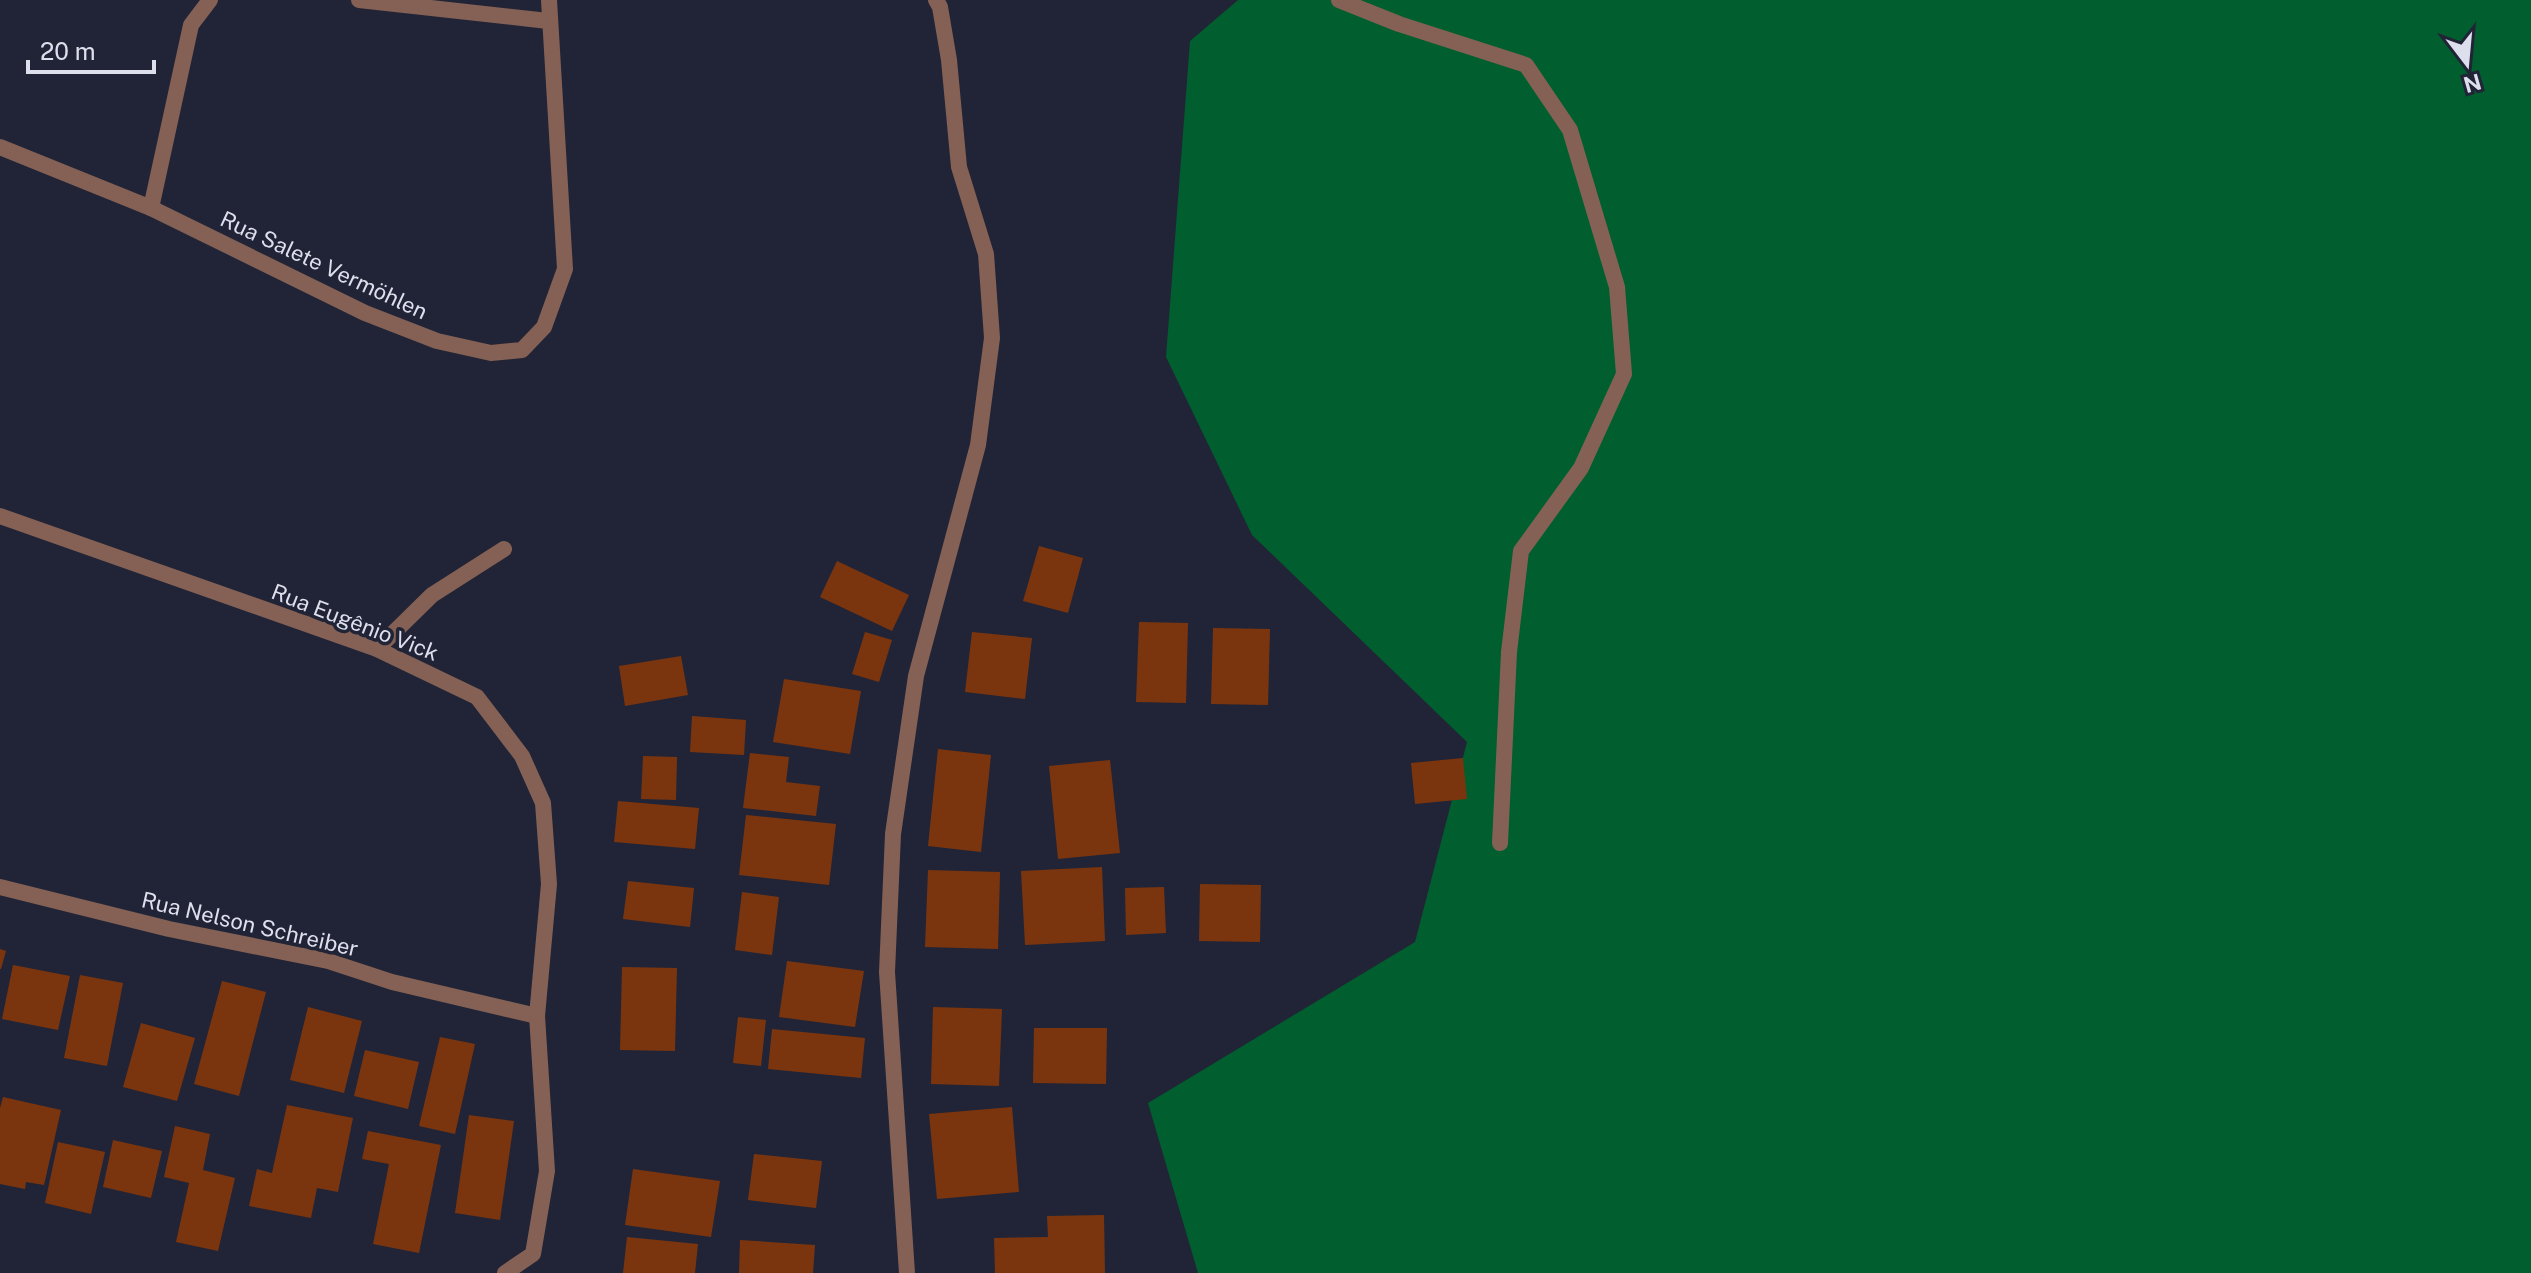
<svg xmlns="http://www.w3.org/2000/svg" width="2531" height="1273" font-family="'Public Sans',sans-serif">
<rect width="100%" height="100%" fill="#212436"/>
<polygon fill="#015e2e" points="1238,0 2531,0 2531,1273 1198,1273 1148,1103 1415,942 1467,742 1252,535 1166,357 1190,41"/>
<g fill="#7b350e">
<polygon points="1039,546 1083,558 1068,613 1023,601"/>
<polygon points="837,561 909,595 892,631 820,597"/>
<polygon points="1139,622 1188,623 1186,703 1136,702"/>
<polygon points="1213,628 1270,629 1268,705 1211,704"/>
<polygon points="865,632 892,640 879,682 852,674"/>
<polygon points="972,632 1032,638 1025,699 965,692"/>
<polygon points="681,656 688,695 625,706 619,666"/>
<polygon points="784,679 861,691 850,754 773,742"/>
<polygon points="692,716 746,720 744,755 690,752"/>
<polygon points="938,749 991,755 981,852 928,846"/>
<polygon points="750,753 789,757 786,782 820,786 816,816 743,808"/>
<polygon points="643,756 677,757 676,800 641,799"/>
<polygon points="1463,758 1467,799 1415,804 1411,763"/>
<polygon points="1110,760 1120,853 1058,859 1049,766"/>
<polygon points="618,801 699,808 695,849 614,842"/>
<polygon points="746,815 836,824 829,885 739,875"/>
<polygon points="1102,867 1105,941 1025,945 1021,871"/>
<polygon points="928,870 1000,872 998,949 925,947"/>
<polygon points="628,881 694,888 690,927 623,919"/>
<polygon points="1200,884 1261,885 1260,942 1199,941"/>
<polygon points="1164,887 1166,933 1126,935 1125,888"/>
<polygon points="742,892 779,897 772,955 735,950"/>
<polygon points="0,949 6,951 1,969 0,969"/>
<polygon points="787,961 864,971 855,1027 779,1017"/>
<polygon points="13,965 70,976 58,1030 2,1019"/>
<polygon points="622,967 677,968 675,1051 620,1050"/>
<polygon points="80,975 123,983 107,1066 64,1058"/>
<polygon points="222,981 266,992 239,1096 194,1084"/>
<polygon points="308,1007 362,1021 344,1093 290,1080"/>
<polygon points="933,1007 1002,1009 999,1086 931,1084"/>
<polygon points="738,1017 766,1020 761,1066 733,1063"/>
<polygon points="141,1023 195,1038 177,1101 123,1087"/>
<polygon points="1034,1028 1107,1028 1106,1084 1033,1083"/>
<polygon points="772,1029 865,1038 861,1078 768,1069"/>
<polygon points="440,1037 475,1044 455,1134 419,1126"/>
<polygon points="365,1050 419,1062 408,1109 354,1096"/>
<polygon points="3,1097 61,1110 44,1185 26,1182 25,1189 0,1184 0,1108"/>
<polygon points="287,1105 353,1118 338,1192 317,1188 311,1218 249,1206 257,1169 272,1173"/>
<polygon points="1012,1107 1019,1192 937,1199 929,1114"/>
<polygon points="469,1115 514,1121 500,1220 455,1213"/>
<polygon points="175,1126 210,1134 203,1170 235,1178 218,1251 176,1242 189,1183 164,1177"/>
<polygon points="368,1131 441,1145 419,1253 373,1244 389,1164 362,1159"/>
<polygon points="113,1140 162,1151 151,1198 103,1187"/>
<polygon points="58,1142 105,1152 91,1214 45,1203"/>
<polygon points="754,1154 822,1161 816,1208 748,1200"/>
<polygon points="633,1169 720,1181 711,1237 625,1225"/>
<polygon points="1104,1215 1105,1273 995,1273 994,1238 1048,1237 1047,1216"/>
<polygon points="627,1237 698,1244 695,1273 623,1273"/>
<polygon points="740,1240 815,1245 813,1273 739,1273"/>
</g>
<g fill="none" stroke-linecap="round" stroke-linejoin="round">
<g stroke="#846154" stroke-width="16">
<polyline points="1339,0 1399,24 1526,65 1570,130 1617,287 1624,374 1581,468 1521,551 1509,652 1500,843"/>
<polyline points="377,649 432,595 504,549"/>
</g>
<g stroke="#846154" stroke-width="16">
<polyline points="359,0 548,21"/>
<polyline points="0,147 151,208 365,313 437,341 491,353 522,350 544,327 565,269 549,0"/>
<polyline points="151,208 191,25 210,0"/>
<polyline points="0,516 377,649 477,697 522,756 543,803 549,884 537,1016 547,1171 533,1254 505,1273"/>
<polyline points="0,887 169,929 328,961 392,982 537,1016"/>
<polyline points="907,1273 887,972 893,834 916,676 978,445 992,338 986,254 959,167 949,60 940,7 936,0"/>
</g>
</g>
<g text-anchor="middle" stroke-width="7" stroke-linejoin="round" paint-order="stroke">
<g font-size="22" fill="#dddfec" stroke="#212436">
<text transform="translate(324 265) rotate(25)" y="8">Rua Salete Vermöhlen</text>
<text transform="translate(355 622) rotate(21)" y="8">Rua Eugênio Vick</text>
<text transform="translate(250 924) rotate(13)" y="8">Rua Nelson Schreiber</text>
</g>
</g>
<g transform="translate(2467 64) rotate(164)" stroke="#212436" stroke-width="6" paint-order="stroke">
<path d="M0-6L14 30L0 20L-14 30Z" fill="#dddfec"/>
<text y="-12" font-size="22" font-weight="bold" text-anchor="middle" fill="#dddfec">N</text>
</g>
<path d="M28 60v12h126v-12" fill="none" stroke="#dddfec" stroke-width="4"/>
<text x="40" y="60" font-size="24" fill="#dddfec" stroke="#212436" stroke-width="6" paint-order="stroke">20 m</text>
</svg>
